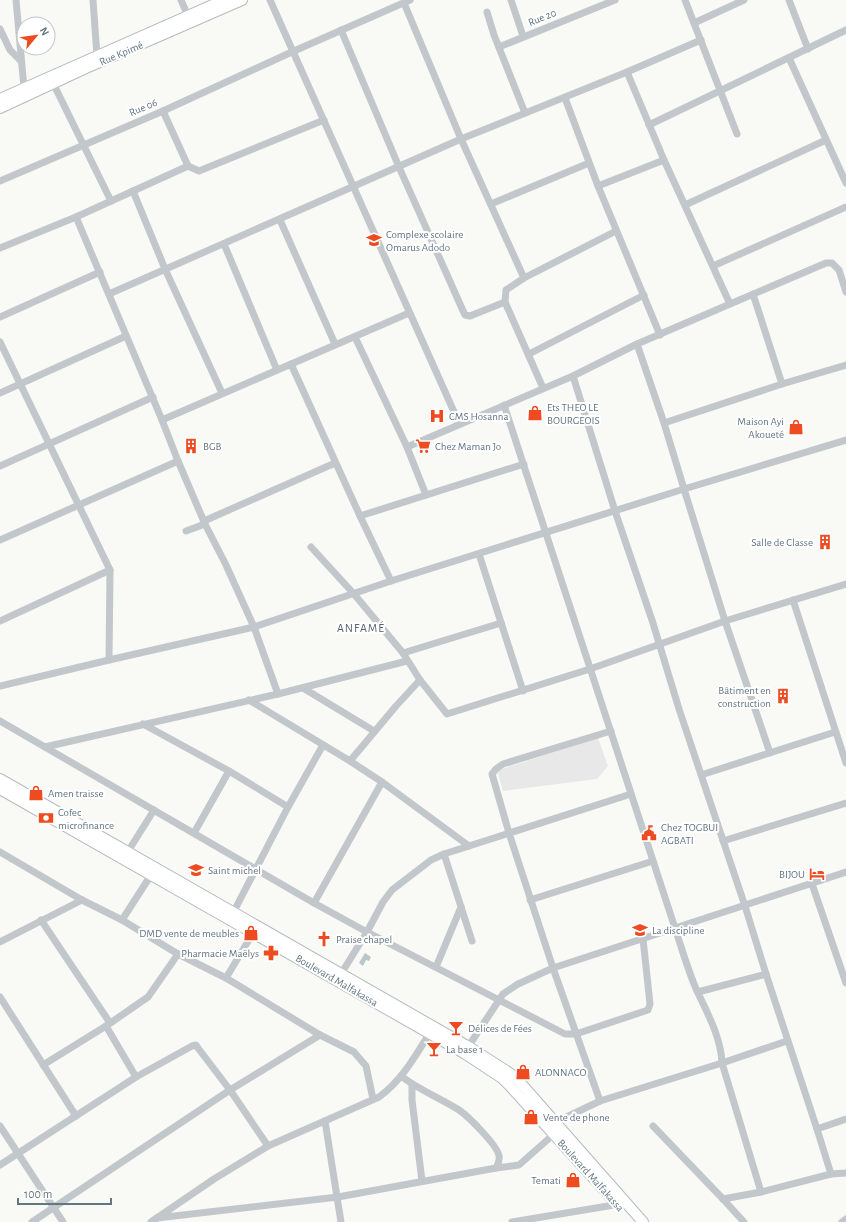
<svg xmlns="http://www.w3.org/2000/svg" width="846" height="1222" font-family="'Alegreya Sans',sans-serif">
<rect width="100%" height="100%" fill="#f9f9f6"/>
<polygon fill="#e7e8e7" points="598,738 608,766 597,779 503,791 498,773 499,770"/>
<polygon fill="#b8c7ca" points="365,953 371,957 369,961 366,960 363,966 359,963"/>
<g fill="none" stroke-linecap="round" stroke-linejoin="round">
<g stroke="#b4bbc0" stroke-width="12">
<g id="secondary">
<polyline points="0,99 224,0"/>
<polyline points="0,108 86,68 242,0"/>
<polyline points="0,779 469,1047 508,1072 517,1079 643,1222"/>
<polyline points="0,789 464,1053 502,1078 510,1086 616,1203"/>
</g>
</g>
<g stroke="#c2c7cb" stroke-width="7">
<polyline points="16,0 24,88"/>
<polyline points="93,0 97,56"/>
<polyline points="181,0 188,16"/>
<polyline points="270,0 459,423"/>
<polyline points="511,0 523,36"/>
<polyline points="685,0 737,134"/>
<polyline points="789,0 808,49"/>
<polyline points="404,3 461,139 524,278"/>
<polyline points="487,12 494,35 525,113"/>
<polyline points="694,23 744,0"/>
<polyline points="0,29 10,50 21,61"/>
<polyline points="341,30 399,167 464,313 465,315 470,316 505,302"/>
<polyline points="499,47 615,0"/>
<polyline points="789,58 846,183"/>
<polyline points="627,72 664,160 730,304"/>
<polyline points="53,83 111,201"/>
<polyline points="565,98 598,186 660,335"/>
<polyline points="163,111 188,166 199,171 324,120"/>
<polyline points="649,125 846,30"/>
<polyline points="0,181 163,111 294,51 410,0"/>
<polyline points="598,186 664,160"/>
<polyline points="133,191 165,269 222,393"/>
<polyline points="491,204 589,163"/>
<polyline points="685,205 826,140"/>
<polyline points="76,217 162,420 178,461 205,524 226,565 254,627 278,694"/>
<polyline points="280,220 335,344"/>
<polyline points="224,244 277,370"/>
<polyline points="0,248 76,217 188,166"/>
<polyline points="713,266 846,207"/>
<polyline points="109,294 461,139 627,72 701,40"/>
<polyline points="753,294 782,384"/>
<polyline points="0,317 100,272"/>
<polyline points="355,337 407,447 426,495"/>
<polyline points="0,342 110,570 109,660"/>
<polyline points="637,344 664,423 684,489 725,621 770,753"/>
<polyline points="529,354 644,295"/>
<polyline points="291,364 360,516 391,581"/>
<polyline points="573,376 615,511 652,620 679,709 745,906 766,974 817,1129 831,1174"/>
<polyline points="543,388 505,302 506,290 524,278 616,231"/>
<polyline points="0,393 126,336"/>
<path d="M504,405l171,523c7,21 13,43 22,63 11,23 24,47 25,72l39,129"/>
<polyline points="162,420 409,313"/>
<polyline points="664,423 782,384 846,365"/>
<polyline points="407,447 573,376 637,344 730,304 826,263 832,263 839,270 846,292"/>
<polyline points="0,466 153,397"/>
<polyline points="360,516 524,464"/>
<polyline points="204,521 335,463"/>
<polyline points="186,531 205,524"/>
<polyline points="0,540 178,461"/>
<polyline points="311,547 354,594 403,653 420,680 447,714 590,669 725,621 846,584"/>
<polyline points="479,554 523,691"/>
<polyline points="793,600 846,763"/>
<polyline points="0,621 110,570"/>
<polyline points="403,653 501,623"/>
<polyline points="0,686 109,660 254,627 391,581 684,489 846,440"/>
<polyline points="303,688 374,731"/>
<polyline points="249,700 350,761 382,782 469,846"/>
<polyline points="0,721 314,903 367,932 565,1034 576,1034 648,1010 650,1004 643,939"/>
<polyline points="143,724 229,771 288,807"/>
<polyline points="45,747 278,694 407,661"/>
<polyline points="350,761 396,706 420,680"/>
<polyline points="701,775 835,732"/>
<polyline points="194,833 229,771"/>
<polyline points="723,841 846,803"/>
<polyline points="0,852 82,900 122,920 178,954 226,978 320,1035 354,1052 366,1066 373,1099"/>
<polyline points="127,853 154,810"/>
<polyline points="444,854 472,941"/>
<polyline points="812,884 846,983"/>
<polyline points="530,900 653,861"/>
<polyline points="314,903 382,782"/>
<polyline points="232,915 288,807 323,745"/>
<polyline points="41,920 110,1023"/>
<polyline points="122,920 151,875"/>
<polyline points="0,942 82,900"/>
<polyline points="436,967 461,907"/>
<polyline points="339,977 367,932 383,902 392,890 431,860 444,854 469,846 631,794"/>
<polyline points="226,978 253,933"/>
<polyline points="698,992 766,974"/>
<polyline points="0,997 76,1116"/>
<polyline points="106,1026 136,1077"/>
<polyline points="466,1050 503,994 518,984 553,968 846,872"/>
<polyline points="43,1065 106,1026 148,997 178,954"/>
<polyline points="412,1085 412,1100 422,1181"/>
<polyline points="600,1101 553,968 509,833 492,774 496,769 503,764 611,731"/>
<polyline points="325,1121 341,1222"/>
<polyline points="556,1122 600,1101 722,1063 787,1041"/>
<polyline points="0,1126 63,1222"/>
<polyline points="653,1126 723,1199 744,1222"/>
<polyline points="817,1129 846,1119"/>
<polyline points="0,1165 136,1077 192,1046 196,1045 198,1048 230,1090 268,1146"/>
<polyline points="496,1168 519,1165 554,1134"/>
<polyline points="723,1199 761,1192 831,1174 846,1173"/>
<path d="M157,1218l181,-21 158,-29c2,-4 4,-8 3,-12 -1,-10 -31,-40 -40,-46 -19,-12 -40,-20 -58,-34"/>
<polyline points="32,1222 230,1090 320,1035"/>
<path d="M151,1222l63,-43 54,-33 111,-49c22,-16 36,-40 50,-63"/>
<polyline points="512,1222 620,1204"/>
<polyline points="842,1222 846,1219"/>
</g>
<use href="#secondary" stroke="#fff" stroke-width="10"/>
</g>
<defs>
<g id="school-bare" transform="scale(1.2)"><path d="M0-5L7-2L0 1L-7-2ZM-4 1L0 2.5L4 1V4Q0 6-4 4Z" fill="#ee4b21" stroke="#fff" stroke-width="2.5" paint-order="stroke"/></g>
<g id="shop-bare" transform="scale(1.2)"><path d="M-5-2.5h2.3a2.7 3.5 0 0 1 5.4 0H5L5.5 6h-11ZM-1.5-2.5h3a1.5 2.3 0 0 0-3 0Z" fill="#ee4b21" stroke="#fff" stroke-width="2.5" paint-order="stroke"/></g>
<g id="hospital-bare" transform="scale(1.2)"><path d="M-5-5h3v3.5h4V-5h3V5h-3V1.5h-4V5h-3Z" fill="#ee4b21" stroke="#fff" stroke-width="2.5" paint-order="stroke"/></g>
<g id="building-bare" transform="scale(1.2)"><path d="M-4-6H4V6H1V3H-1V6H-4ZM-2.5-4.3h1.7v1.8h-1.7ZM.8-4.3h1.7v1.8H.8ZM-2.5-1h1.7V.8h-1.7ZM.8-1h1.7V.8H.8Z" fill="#ee4b21" stroke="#fff" stroke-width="2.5" paint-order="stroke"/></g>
<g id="supermarket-bare" transform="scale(1.2)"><path d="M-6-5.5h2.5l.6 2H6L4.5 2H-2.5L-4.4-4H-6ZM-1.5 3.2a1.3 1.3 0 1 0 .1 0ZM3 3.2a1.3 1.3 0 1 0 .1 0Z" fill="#ee4b21" stroke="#fff" stroke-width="2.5" paint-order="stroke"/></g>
<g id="bank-bare" transform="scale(1.2)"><path d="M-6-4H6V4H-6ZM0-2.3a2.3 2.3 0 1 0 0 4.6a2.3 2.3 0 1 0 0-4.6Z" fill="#ee4b21" stroke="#fff" stroke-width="2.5" paint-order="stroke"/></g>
<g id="civic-bare" transform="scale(1.2)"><path d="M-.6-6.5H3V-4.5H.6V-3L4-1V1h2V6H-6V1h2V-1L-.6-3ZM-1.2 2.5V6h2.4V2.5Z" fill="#ee4b21" stroke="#fff" stroke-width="2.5" paint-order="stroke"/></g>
<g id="hotel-bare" transform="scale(1.2)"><path d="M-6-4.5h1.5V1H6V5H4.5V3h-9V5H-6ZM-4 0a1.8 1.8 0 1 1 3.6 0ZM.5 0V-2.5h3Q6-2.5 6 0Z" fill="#ee4b21" stroke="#fff" stroke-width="2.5" paint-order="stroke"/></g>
<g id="church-bare" transform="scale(1.2)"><path d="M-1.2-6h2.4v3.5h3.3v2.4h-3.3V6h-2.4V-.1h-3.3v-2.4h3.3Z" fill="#ee4b21" stroke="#fff" stroke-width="2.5" paint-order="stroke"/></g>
<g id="pharmacy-bare" transform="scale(1.2)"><path d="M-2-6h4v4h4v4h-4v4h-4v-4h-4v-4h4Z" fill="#ee4b21" stroke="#fff" stroke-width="2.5" paint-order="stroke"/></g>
<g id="bar-bare" transform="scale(1.2)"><path d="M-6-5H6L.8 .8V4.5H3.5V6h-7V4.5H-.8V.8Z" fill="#ee4b21" stroke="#fff" stroke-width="2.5" paint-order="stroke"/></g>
</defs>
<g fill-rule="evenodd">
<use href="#school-bare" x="374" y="240"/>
<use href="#shop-bare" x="535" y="413"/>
<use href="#hospital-bare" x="437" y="416"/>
<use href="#shop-bare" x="796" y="427"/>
<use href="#building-bare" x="191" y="446"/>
<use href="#supermarket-bare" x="423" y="446"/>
<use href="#building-bare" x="825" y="542"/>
<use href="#building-bare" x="783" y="696"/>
<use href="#shop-bare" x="36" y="793"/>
<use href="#bank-bare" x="46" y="818"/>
<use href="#civic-bare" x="649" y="833"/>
<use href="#school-bare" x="196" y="870"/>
<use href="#hotel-bare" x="817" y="874"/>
<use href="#school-bare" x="640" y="930"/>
<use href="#shop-bare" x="251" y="933"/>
<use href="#church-bare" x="324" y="939"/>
<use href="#pharmacy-bare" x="271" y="953"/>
<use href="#bar-bare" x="456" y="1028"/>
<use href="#bar-bare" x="434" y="1049"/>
<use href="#shop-bare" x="523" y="1072"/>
<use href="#shop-bare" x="531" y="1117"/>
<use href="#shop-bare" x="573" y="1180"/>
</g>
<g text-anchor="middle" stroke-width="4" stroke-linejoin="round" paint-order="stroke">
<g font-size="11" fill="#627683" stroke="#fff">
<text transform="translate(542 17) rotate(-22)" y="4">Rue 20</text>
<text transform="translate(121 53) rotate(-23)" y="4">Rue Kpimé</text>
<text transform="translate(143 107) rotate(-23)" y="4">Rue 06</text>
<text transform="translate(337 980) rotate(30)" y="4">Boulevard Malfakassa</text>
<text transform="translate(591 1175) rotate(48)" y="4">Boulevard Malfakassa</text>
</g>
<g font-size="11" fill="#627683" stroke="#fff" text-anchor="start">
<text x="386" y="238">Complexe scolaire<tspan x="386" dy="13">Omarus Adodo</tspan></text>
<text x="547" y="411">Ets THEO LE<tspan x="547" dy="13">BOURGEOIS</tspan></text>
<text x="449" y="420">CMS Hosanna</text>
<text x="784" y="425" text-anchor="end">Maison Ayi<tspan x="784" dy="13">Akoueté</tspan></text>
<text x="203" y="450">BGB</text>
<text x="435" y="450">Chez Maman Jo</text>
<text x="813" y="546" text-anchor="end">Salle de Classe</text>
<text x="771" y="694" text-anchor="end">Bâtiment en<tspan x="771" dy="13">construction</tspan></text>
<text x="48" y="797">Amen traisse</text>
<text x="58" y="816">Cofec<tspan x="58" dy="13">microfinance</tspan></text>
<text x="661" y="831">Chez TOGBUI<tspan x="661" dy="13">AGBATI</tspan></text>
<text x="208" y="874">Saint michel</text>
<text x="805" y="878" text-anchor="end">BIJOU</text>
<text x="652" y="934">La discipline</text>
<text x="239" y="937" text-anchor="end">DMD vente de meubles</text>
<text x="336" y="943">Praise chapel</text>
<text x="259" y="957" text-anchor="end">Pharmacie Maëlys</text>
<text x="468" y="1032">Délices de Fées</text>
<text x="446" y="1053">La base 1</text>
<text x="535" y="1076">ALONNACO</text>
<text x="543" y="1121">Vente de phone</text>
<text x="561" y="1184" text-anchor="end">Temati</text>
</g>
<g font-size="12" letter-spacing="1" fill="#54636e" stroke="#fff">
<text x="361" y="632">ANFAMÉ</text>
</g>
</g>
<g transform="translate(36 36) rotate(61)"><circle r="19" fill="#ffffff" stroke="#c0c8cd"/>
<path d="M0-3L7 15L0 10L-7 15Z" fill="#ee4b21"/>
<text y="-6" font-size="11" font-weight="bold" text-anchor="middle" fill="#627683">N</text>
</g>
<path d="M18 1198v6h93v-6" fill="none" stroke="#627683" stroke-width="2"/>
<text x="24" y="1198" font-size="12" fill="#627683" stroke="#ffffff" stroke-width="3" paint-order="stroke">100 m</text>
</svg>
